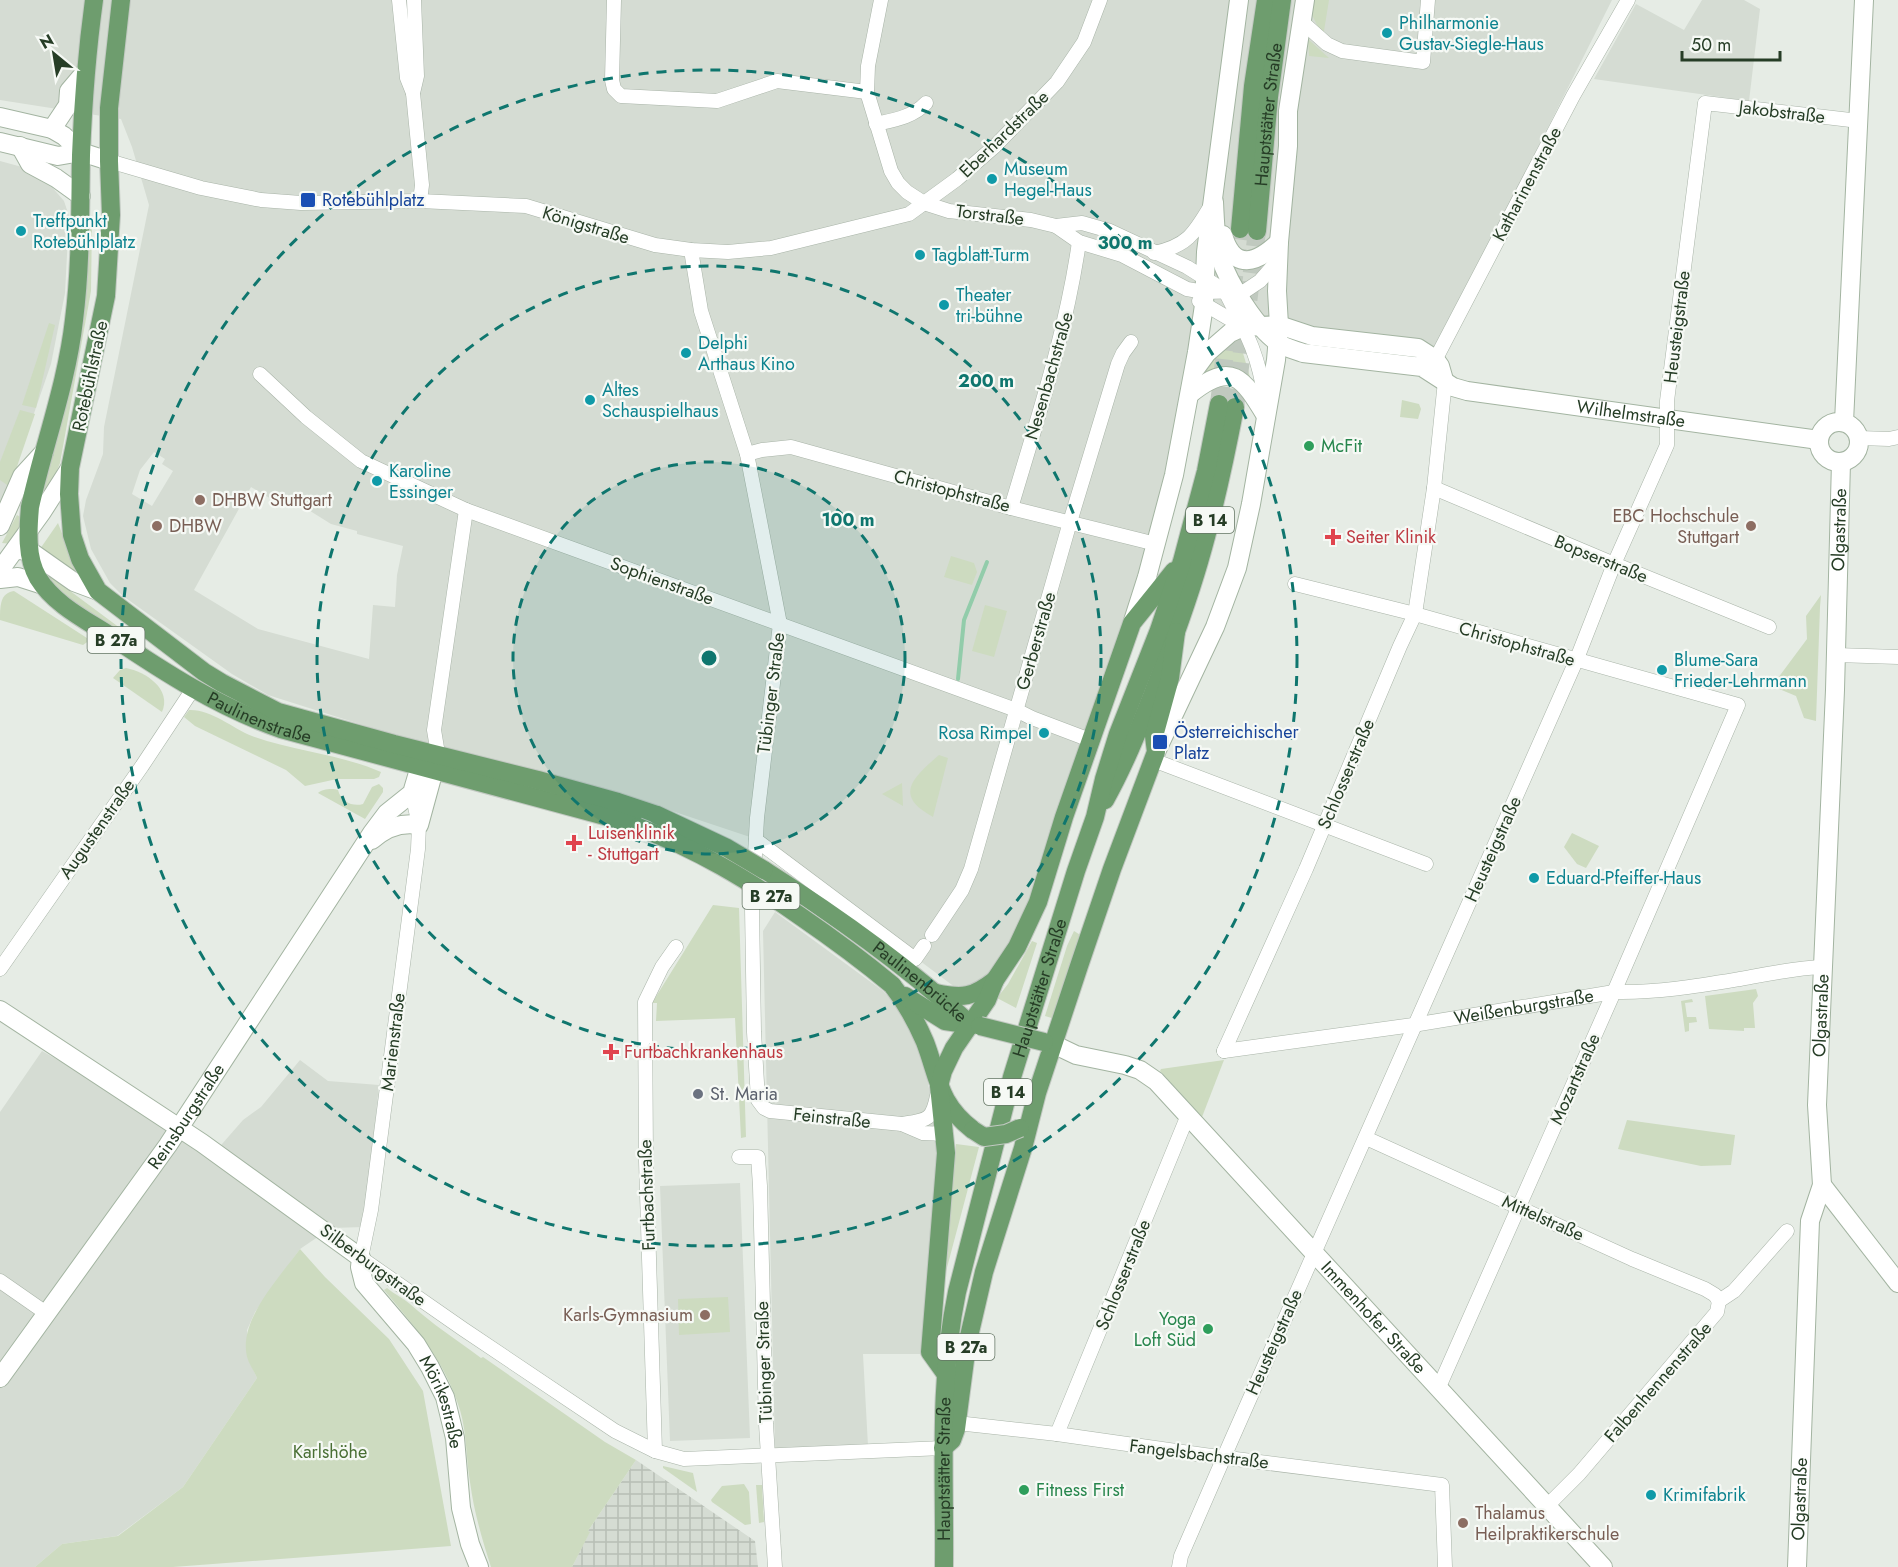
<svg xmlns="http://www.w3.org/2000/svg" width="1898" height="1567" font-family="Jost,sans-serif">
<defs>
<pattern id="industrial-grid" width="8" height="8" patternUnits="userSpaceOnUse" patternTransform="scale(1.5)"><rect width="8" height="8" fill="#d5dcd3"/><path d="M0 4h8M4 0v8" fill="none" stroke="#b7beb5"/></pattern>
</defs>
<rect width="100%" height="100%" fill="#e6ece5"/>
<g fill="#d5dcd3" fill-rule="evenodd">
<path d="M0,0h1612l-161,320 -23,40 -144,-21 -87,-27 -13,85 -25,106 -25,89 -102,308 -52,106 -221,-166 -111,-37 -200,-51 -180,-57 -36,-21 -109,-78 -13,-13 -19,-34 -8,-33 3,-16 17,-46 1,-27 45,-222 -17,-58 -11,-28 -121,-19zM154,452l11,7 -3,5 11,7 -21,35 -20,-12 8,-24zM251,487l27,16 5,-9 48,30 26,7v3l46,12 -6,29 -2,32 -22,-2 -4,54 -111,-30 -64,-39z"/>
<polygon points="1702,0 1744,0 1760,9 1749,101 1594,79 1636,4 1684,30"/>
<polygon points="0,161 22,167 44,178 64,201 69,216 65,293 51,364 0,512"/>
<polygon points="775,912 883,991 902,1012 923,1057 942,1157 927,1354 863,1354 868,1446 775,1449 763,931"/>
<polygon points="42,1051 179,1128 215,1152 243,1120 261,1107 300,1060 328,1081 379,1085 364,1227 331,1228 300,1249 255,1312 247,1330 247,1356 257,1378 183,1487 117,1536 62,1544 35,1567 0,1567 0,1112"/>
<polygon points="740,1183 750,1438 670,1441 660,1186"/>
</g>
<polygon fill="url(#industrial-grid)" points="636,1460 755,1541 758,1567 572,1567 589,1533 588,1531"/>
<g fill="#cddbc0">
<polygon points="1312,0 1329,0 1323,37 1310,11"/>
<polygon points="1308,39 1329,58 1309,56"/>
<polygon points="88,222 92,222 91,291 60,463 54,478 42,495"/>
<polygon points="49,323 55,325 36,408 22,405"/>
<polygon points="1220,346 1243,353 1250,377 1202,375"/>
<polygon points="1402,400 1419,404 1421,409 1418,419 1400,417"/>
<polygon points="20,410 35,414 10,487 0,480 0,462"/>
<polygon points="17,515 22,518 21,532 12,544 2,543"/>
<polygon points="58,523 78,575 40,549"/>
<polygon points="951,556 974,563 977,572 972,585 944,577"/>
<path d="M46,573l121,90c-29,-19 -110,-60 -121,-90z"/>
<path d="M14,591l76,49 -7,5 -83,-25c0,-14 0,-27 14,-29z"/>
<polygon points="1821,595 1820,607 1816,721 1804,718 1796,696 1772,686 1807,639 1806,616"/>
<polygon points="985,605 1007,611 994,657 972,651"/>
<path d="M126,668c20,4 46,21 36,44l-49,-34 7,-8z"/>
<path d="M189,710c22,-1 43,18 63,26 42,15 88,18 129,36l-2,5 -5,2h-37l-32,7 -19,-16 -91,-44 -11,-9z"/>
<path d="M939,755l9,3 -15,59c-41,-22 -19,-40 6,-62z"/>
<polygon points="902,783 903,806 882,794"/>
<path d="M379,784l4,4v4l-18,27 -47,-26c4,-4 15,-5 20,-3 3,12 15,17 25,14l9,-17z"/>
<polygon points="1572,833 1599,846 1586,868 1577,864 1564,847"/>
<polygon points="713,905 739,908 746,1137 741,1138 735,1018 656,1021 657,1003 652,1003"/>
<polygon points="1074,931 1082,936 1055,1019 1045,1016 1067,946"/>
<polygon points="1032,941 1037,943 1016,1008 997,998 1008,984"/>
<polygon points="1756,989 1758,996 1753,1003 1755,1028 1744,1028 1744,1031 1709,1029 1705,996"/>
<polygon points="1692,999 1693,1002 1685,1003 1687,1017 1696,1017 1697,1022 1689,1023 1689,1031 1685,1032 1681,1001"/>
<polygon points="1224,1060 1202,1117 1160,1071 1161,1069"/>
<polygon points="1627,1120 1735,1135 1731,1165 1701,1166 1618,1149"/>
<polygon points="956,1144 979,1147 944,1279 952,1158 955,1158"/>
<path d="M300,1249l25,28 64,62 34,52 28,155 -278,21h-138l27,-23 56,-8 65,-49 74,-109c-3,-7 -8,-14 -10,-21 -9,-37 33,-80 53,-108z"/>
<path d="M387,1288c7,6 16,10 23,16 22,20 47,36 71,54l2,-1 122,85 31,18 -48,71 2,1 -18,35h-81c-9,-28 -17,-55 -21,-85 -4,-24 -3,-48 -10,-72 -15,-49 -44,-82 -76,-120z"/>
<polygon points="728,1297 730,1332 679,1335 678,1299"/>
<polygon points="663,1466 693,1473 697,1492 663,1468"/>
<polygon points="744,1484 749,1492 751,1524 745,1525 712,1502 711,1500 722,1486"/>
<polygon points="756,1485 762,1485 764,1522 759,1523"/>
</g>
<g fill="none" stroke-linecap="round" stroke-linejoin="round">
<polyline stroke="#92ccaa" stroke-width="4" points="958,679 964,620 987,562"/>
<g stroke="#c0c9bf" stroke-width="18" stroke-dasharray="18 9" stroke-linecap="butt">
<polyline points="1232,293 1240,229"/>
<polyline points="1219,404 1228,326"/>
<polyline points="1235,407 1257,231"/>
</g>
<g stroke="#a9b4a8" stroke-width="15">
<g id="street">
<polyline points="399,0 407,78 413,93"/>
<polyline points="414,0 417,76 413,93 422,185 420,201"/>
<polyline points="614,0 612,80 614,89 621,96 717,101 777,81 867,92"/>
<polyline points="881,0 868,66 867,92 891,171 898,183 907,192 924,203 949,211 1031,220 1056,226 1082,223 1110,231 1187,267 1241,301"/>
<polyline points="1301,21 1327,44 1342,51 1423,62 1428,0"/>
<path d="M876,124c18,-4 37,-7 50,-21"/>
<polyline points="109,161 201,188 261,200 301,203 420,201 526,206 655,245 691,250 728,252 771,248 909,214 957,179 995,146 1057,82 1084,42 1100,0"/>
<polyline points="1056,226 1079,242 1122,255 1187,289 1204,292 1245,291 1260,281 1279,259"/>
<polyline points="691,250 701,311 747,454 780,624 757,818 752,908 754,1032 758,1100 764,1108 770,1111 902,1124 923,1133 946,1134"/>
<path d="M1154,253c33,-7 40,-19 56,-46"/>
<path d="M1226,293c20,39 33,62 39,107"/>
<polyline points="1199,301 1245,328"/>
<polyline points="1432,366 1573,96 1628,0"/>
<polyline points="260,374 306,417 361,461 466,510 1016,710 1032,718 1090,740"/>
<polyline points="1859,438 1889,439 1898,437"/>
<polyline points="747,454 762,450 791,447 1011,508 1156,544"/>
<polyline points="1434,488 1614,564 1769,627"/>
<path d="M1011,508c26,-88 55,-175 68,-266"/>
<polyline points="1295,584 1415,614 1738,705 1614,992 1439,1387"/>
<polyline points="1836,655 1898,657"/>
<polyline points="438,754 434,730 466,510"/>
<polyline points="1153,760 1426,864"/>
<polyline points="412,793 419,825 418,849 371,1210 361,1258 463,1329 615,1431 655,1451 684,1459 943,1448"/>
<polyline points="756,840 915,959 924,946"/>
<polyline points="932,935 962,890 971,869 1070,522 1118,364 1123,353 1131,342"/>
<polyline points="0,969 142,766 193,689"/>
<polyline points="1224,1051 1306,869 1400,646 1415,614 1434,488 1445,381"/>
<path id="s1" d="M1224,1051l189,-26 201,-33c43,1 84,-6 126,-13 27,-5 55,-11 83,-12"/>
<path d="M902,1124c25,-4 30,-3 35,-28"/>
<polyline points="1366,1138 1632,1259 1705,1289 1715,1295 1719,1301"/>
<polyline points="739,1157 758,1157 760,1186 766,1424 775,1567"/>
<polyline points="0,1281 46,1313"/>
<polyline points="1719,1301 1734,1291 1787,1231"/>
<polyline points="957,1423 1057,1434 1204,1455 1442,1485 1445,1567"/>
<polyline points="1057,1434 1188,1115"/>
<polyline points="655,1451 646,1161 645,1002 662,967 676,947"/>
<polyline points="1548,1505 1579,1474 1717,1312 1719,1301"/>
<polyline points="1179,1567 1181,1556 1231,1441 1576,661 1614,564 1667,445 1667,401 1705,103 1859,121"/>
</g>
</g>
<g stroke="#a3b4a1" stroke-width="20">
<g id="secondary">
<polyline points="0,117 52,129 64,136 81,152 109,161"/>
<polyline points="52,129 68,105 69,91 86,71"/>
<polyline points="0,142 58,156 81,152"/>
<polyline points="20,146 30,164 56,178 81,196"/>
<path id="s2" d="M1214,202c1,18 1,37 6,55 9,27 35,69 57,85 8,6 18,8 26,11l119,14 31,20 14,4 352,49"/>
<path d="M1223,235c11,37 34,28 56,7"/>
<polyline points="1196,368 1207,353 1230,333 1243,327 1279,325 1312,336 1418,348 1435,359 1440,366 1444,380"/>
<path d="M1190,394c42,-34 53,-16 76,22"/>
<polyline points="1844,422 1864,0"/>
<circle cx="1839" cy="442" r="20"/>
<polyline points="0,526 22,476 44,452"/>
<polyline points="18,550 30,551 74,582 98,591"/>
<polyline points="0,570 42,512 70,468"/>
<polyline points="0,579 18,577 43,585"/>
<polyline points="1133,621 1147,577 1174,475 1197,352 1204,305 1206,252 1239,0"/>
<polyline points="1156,752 1215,627 1237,568 1251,504 1276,360 1279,325 1277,291 1279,242 1288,146 1288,111 1305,0"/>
<path d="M372,840c13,-12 30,-18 47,-15l15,-55 -7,-11"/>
<path id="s3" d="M0,1010l202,133 159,115 -1,9 4,16 52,61 14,23 15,30 10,41 6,70 9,36 9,23"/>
<path id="s4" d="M1053,1044l23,11 49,10 15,5 16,11 447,486"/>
<polyline points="1822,1185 1898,1283"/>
<path id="s5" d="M0,1378l168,-233 204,-312 15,-20 25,-20 8,-27 11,-8"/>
<path id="s6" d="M1797,1567l13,-346 12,-36 -5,-80 18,-415 6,-228"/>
</g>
</g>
<g stroke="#c2c9c2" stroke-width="20">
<g id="primary">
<path id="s7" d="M94,0c-7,51 -11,103 -13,155 -1,55 0,110 -7,165 -7,63 -30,124 -44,187 -2,23 -4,50 8,71 16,26 46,41 71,57 55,37 109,72 172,94l335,90 22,8"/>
<polyline points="121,0 109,108 109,161 111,215 106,296 70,468 69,494 72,535 80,559 98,591 204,672 222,683 278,712 394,744 538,780 618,802 657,815"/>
<polyline points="1240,229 1253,86 1266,0"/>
<path id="s8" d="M1257,231l12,-134 13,-97"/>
<path d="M1105,800c19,-34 33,-69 47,-104 17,-44 34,-89 47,-134 15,-51 26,-103 36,-155"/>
<path id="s9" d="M764,870c73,46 143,96 206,154"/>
<path d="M892,985c14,18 24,36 33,57 14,37 13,61 48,88"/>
<path d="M936,993c27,6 37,4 59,-13"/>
<polyline points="905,996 945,1021 972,1025"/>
<polyline points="945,1373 930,1352 946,1153 939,1086 943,1071 954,1048 987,1000 995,980 1017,947 1038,902 1064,817 1132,623 1174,571"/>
<polyline points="943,1448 952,1440 956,1429 967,1345 984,1272 1023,1148 1037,1093 1079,966 1112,869 1156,752 1154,736 1170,678 1176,632"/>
<path id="s10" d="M944,1567c1,-92 -6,-184 13,-275l55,-215 64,-206 19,-54 9,-38 14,-45 41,-104 23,-69 24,-90 13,-67"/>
</g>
</g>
<use href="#street" stroke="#fff" stroke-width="14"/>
<use href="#secondary" stroke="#fff" stroke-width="18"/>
<use href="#primary" stroke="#6e9d6e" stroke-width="18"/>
<g stroke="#c2c9c2" stroke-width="20" stroke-linecap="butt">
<g id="primary-bridge">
<polyline points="657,815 727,848 764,870"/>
<path d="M638,827c59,22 110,53 162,89 32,22 62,44 92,69"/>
<polyline points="980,1026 1044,1042"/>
<polyline points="973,1130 984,1137 1006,1134 1020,1128"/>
</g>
</g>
<use href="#primary-bridge" stroke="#6e9d6e" stroke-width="18"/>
</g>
<circle cx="709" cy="658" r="196" fill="#0f766e" fill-opacity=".12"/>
<g fill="none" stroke="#0f766e" stroke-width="3" stroke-dasharray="10 8">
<circle cx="709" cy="658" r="196"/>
<circle cx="709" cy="658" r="392"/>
<circle cx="709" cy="658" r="588"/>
</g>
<g fill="#0f9aa8" stroke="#f6f9f5" stroke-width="2">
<circle cx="1387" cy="33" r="6"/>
<circle cx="992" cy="179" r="6"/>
<circle cx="21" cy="231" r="6"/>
<circle cx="920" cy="255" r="6"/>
<circle cx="944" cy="305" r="6"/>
<circle cx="686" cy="353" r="6"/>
<circle cx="590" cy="400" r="6"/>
<circle cx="377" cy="481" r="6"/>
<circle cx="1662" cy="670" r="6"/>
<circle cx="1044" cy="733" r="6"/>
<circle cx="1534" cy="878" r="6"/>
<circle cx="1651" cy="1495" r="6"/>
</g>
<g fill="#1a4fb4" stroke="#f6f9f5" stroke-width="2">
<rect x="300" y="192" width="16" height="16" rx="3"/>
<rect x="1152" y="734" width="16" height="16" rx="3"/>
</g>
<g fill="#2e9e5b" stroke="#f6f9f5" stroke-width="2">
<circle cx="1309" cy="446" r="6"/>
<circle cx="1208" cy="1329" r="6"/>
<circle cx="1024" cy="1490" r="6"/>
</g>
<g fill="#8d6e63" stroke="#f6f9f5" stroke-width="2">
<circle cx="200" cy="500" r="6"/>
<circle cx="157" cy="526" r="6"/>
<circle cx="1751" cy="526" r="6"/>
<circle cx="705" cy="1315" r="6"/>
<circle cx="1463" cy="1523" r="6"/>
</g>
<g fill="#e0444e" stroke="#f6f9f5" stroke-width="2">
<path d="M1330 528h6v6h6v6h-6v6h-6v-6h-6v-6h6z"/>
<path d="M571 834h6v6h6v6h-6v6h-6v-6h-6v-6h6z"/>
<path d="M608 1043h6v6h6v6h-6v6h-6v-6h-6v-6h6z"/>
</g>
<circle fill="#6b7280" stroke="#f6f9f5" stroke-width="2" cx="698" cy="1094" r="6"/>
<g text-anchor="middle" stroke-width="4.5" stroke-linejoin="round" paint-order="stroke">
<g fill="#f6f9f5" stroke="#647564" stroke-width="1.5">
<rect x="1186" y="507" width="48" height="26" rx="4.5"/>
<rect x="87.5" y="627" width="57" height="26" rx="4.5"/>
<rect x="742.5" y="883" width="57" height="26" rx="4.5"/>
<rect x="984" y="1079" width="48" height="26" rx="4.5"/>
<rect x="937.5" y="1334" width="57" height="26" rx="4.5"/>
</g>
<g font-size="16" font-weight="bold" fill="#263d26">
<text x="1210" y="526">B 14</text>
<text x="116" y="646">B 27a</text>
<text x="771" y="902">B 27a</text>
<text x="1008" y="1098">B 14</text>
<text x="966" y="1353">B 27a</text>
</g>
<g font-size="18" fill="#0d838f" stroke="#f6f9f5" text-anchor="start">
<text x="1399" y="29">Philharmonie<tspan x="1399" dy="21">Gustav-Siegle-Haus</tspan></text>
<text x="1004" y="175">Museum<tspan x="1004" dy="21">Hegel-Haus</tspan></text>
<text x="33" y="227">Treffpunkt<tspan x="33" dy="21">Rotebühlplatz</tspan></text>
<text x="932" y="261">Tagblatt-Turm</text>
<text x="956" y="301">Theater<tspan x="956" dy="21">tri-bühne</tspan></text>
<text x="698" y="349">Delphi<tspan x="698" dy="21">Arthaus Kino</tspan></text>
<text x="602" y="396">Altes<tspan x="602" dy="21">Schauspielhaus</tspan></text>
<text x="389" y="477">Karoline<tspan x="389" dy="21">Essinger</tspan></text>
<text x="1674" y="666">Blume-Sara<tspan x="1674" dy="21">Frieder-Lehrmann</tspan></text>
<text x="1032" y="739" text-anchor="end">Rosa Rimpel</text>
<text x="1546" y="884">Eduard-Pfeiffer-Haus</text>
<text x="1663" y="1501">Krimifabrik</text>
</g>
<g font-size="18" fill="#263d26" stroke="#f6f9f5">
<text transform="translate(1782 112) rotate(7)" y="6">Jakobstraße</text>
<text dy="6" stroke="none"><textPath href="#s8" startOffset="117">Hauptstätter Straße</textPath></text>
<text transform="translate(1004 134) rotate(-44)" y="6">Eberhardstraße</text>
<text transform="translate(1527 184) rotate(-62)" y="6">Katharinenstraße</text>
<text transform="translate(990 215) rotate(7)" y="6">Torstraße</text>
<text transform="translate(586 225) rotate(17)" y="6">Königstraße</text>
<text transform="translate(1677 327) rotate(-83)" y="6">Heusteigstraße</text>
<text transform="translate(90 376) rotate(-78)" y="6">Rotebühlstraße</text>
<text transform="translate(1049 376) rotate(-74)" y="6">Nesenbachstraße</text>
<text dy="6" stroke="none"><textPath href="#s2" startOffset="524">Wilhelmstraße</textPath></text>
<text transform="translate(952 491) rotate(15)" y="6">Christophstraße</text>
<text dy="6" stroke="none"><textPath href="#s6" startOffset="1040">Olgastraße</textPath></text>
<text transform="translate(1601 559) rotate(22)" y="6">Bopserstraße</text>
<text transform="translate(662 581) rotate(20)" y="6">Sophienstraße</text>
<text transform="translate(1036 641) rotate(-74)" y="6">Gerberstraße</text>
<text transform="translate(1517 644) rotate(16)" y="6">Christophstraße</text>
<text transform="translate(771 693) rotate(-83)" y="6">Tübinger Straße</text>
<text dy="6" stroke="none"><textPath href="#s7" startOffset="850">Paulinenstraße</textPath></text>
<text transform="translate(1346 774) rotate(-67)" y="6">Schlosserstraße</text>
<text transform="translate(97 829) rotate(-55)" y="6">Augustenstraße</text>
<text transform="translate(1493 849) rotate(-66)" y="6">Heusteigstraße</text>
<text dy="6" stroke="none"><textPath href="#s9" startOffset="192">Paulinenbrücke</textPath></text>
<text dy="6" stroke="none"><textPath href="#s10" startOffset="591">Hauptstätter Straße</textPath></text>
<text dy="6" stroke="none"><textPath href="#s1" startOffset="303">Weißenburgstraße</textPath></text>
<text dy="6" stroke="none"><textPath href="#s6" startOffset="554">Olgastraße</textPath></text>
<text transform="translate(393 1042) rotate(-83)" y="6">Marienstraße</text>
<text transform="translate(1575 1079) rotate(-66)" y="6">Mozartstraße</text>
<text dy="6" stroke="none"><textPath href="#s5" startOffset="321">Reinsburgstraße</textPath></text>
<text transform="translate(832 1118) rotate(6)" y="6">Feinstraße</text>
<text transform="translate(647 1195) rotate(-92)" y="6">Furtbachstraße</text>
<text transform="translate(1543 1218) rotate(24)" y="6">Mittelstraße</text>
<text transform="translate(373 1265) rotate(36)" y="6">Silberburgstraße</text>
<text transform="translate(1123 1275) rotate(-68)" y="6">Schlosserstraße</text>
<text dy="6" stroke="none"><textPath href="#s4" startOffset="432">Immenhofer Straße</textPath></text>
<text transform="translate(1274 1342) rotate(-66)" y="6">Heusteigstraße</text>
<text transform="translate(764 1362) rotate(-92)" y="6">Tübinger Straße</text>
<text transform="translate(1658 1382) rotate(-49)" y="6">Falbenhennenstraße</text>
<text dy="6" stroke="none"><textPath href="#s3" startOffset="608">Mörikestraße</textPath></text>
<text transform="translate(1199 1454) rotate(7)" y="6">Fangelsbachstraße</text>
<text dy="6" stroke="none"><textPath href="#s10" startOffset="98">Hauptstätter Straße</textPath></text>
<text dy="6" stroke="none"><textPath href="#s6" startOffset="68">Olgastraße</textPath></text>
</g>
<g font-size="18" fill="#164399" stroke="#f6f9f5" text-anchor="start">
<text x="322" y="206">Rotebühlplatz</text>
<text x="1174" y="738">Österreichischer<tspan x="1174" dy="21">Platz</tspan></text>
</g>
<g font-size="18" fill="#27864d" stroke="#f6f9f5" text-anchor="start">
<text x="1321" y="452">McFit</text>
<text x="1196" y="1325" text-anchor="end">Yoga<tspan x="1196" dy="21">Loft Süd</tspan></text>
<text x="1036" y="1496">Fitness First</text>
</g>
<g font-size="18" fill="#785e54" stroke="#f6f9f5" text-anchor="start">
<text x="212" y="506">DHBW Stuttgart</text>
<text x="1739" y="522" text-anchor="end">EBC Hochschule<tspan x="1739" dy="21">Stuttgart</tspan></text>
<text x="169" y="532">DHBW</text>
<text x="693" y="1321" text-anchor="end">Karls-Gymnasium</text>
<text x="1475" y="1519">Thalamus<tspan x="1475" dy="21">Heilpraktikerschule</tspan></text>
</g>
<g font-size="18" fill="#be3a42" stroke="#f6f9f5" text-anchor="start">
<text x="1346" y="543">Seiter Klinik</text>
<text x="588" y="839">Luisenklinik<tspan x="588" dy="21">- Stuttgart</tspan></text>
<text x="624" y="1058">Furtbachkrankenhaus</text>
</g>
<g font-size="18" fill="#5b616d" stroke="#f6f9f5" text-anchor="start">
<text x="710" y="1100">St. Maria</text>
</g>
<g font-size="18" fill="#496f34" stroke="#f6f9f5">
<text x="330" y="1458">Karlshöhe</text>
</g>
</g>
<circle cx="709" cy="658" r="9" fill="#0f766e" stroke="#f6f9f5" stroke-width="3"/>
<g font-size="18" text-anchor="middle" font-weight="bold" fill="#0f766e" stroke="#f6f9f5" stroke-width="4.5" stroke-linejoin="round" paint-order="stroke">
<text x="1125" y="249">300 m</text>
<text x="986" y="387">200 m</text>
<text x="848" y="526">100 m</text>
</g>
<g transform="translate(54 54) rotate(330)" stroke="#f6f9f5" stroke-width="4.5" paint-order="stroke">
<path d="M0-4.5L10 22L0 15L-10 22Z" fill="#263d26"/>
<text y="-9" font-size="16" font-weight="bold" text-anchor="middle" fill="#263d26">N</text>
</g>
<path d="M1682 51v9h98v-9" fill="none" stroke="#263d26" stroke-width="3"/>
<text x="1691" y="51" font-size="18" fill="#263d26" stroke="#f6f9f5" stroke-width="4.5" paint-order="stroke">50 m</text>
</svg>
